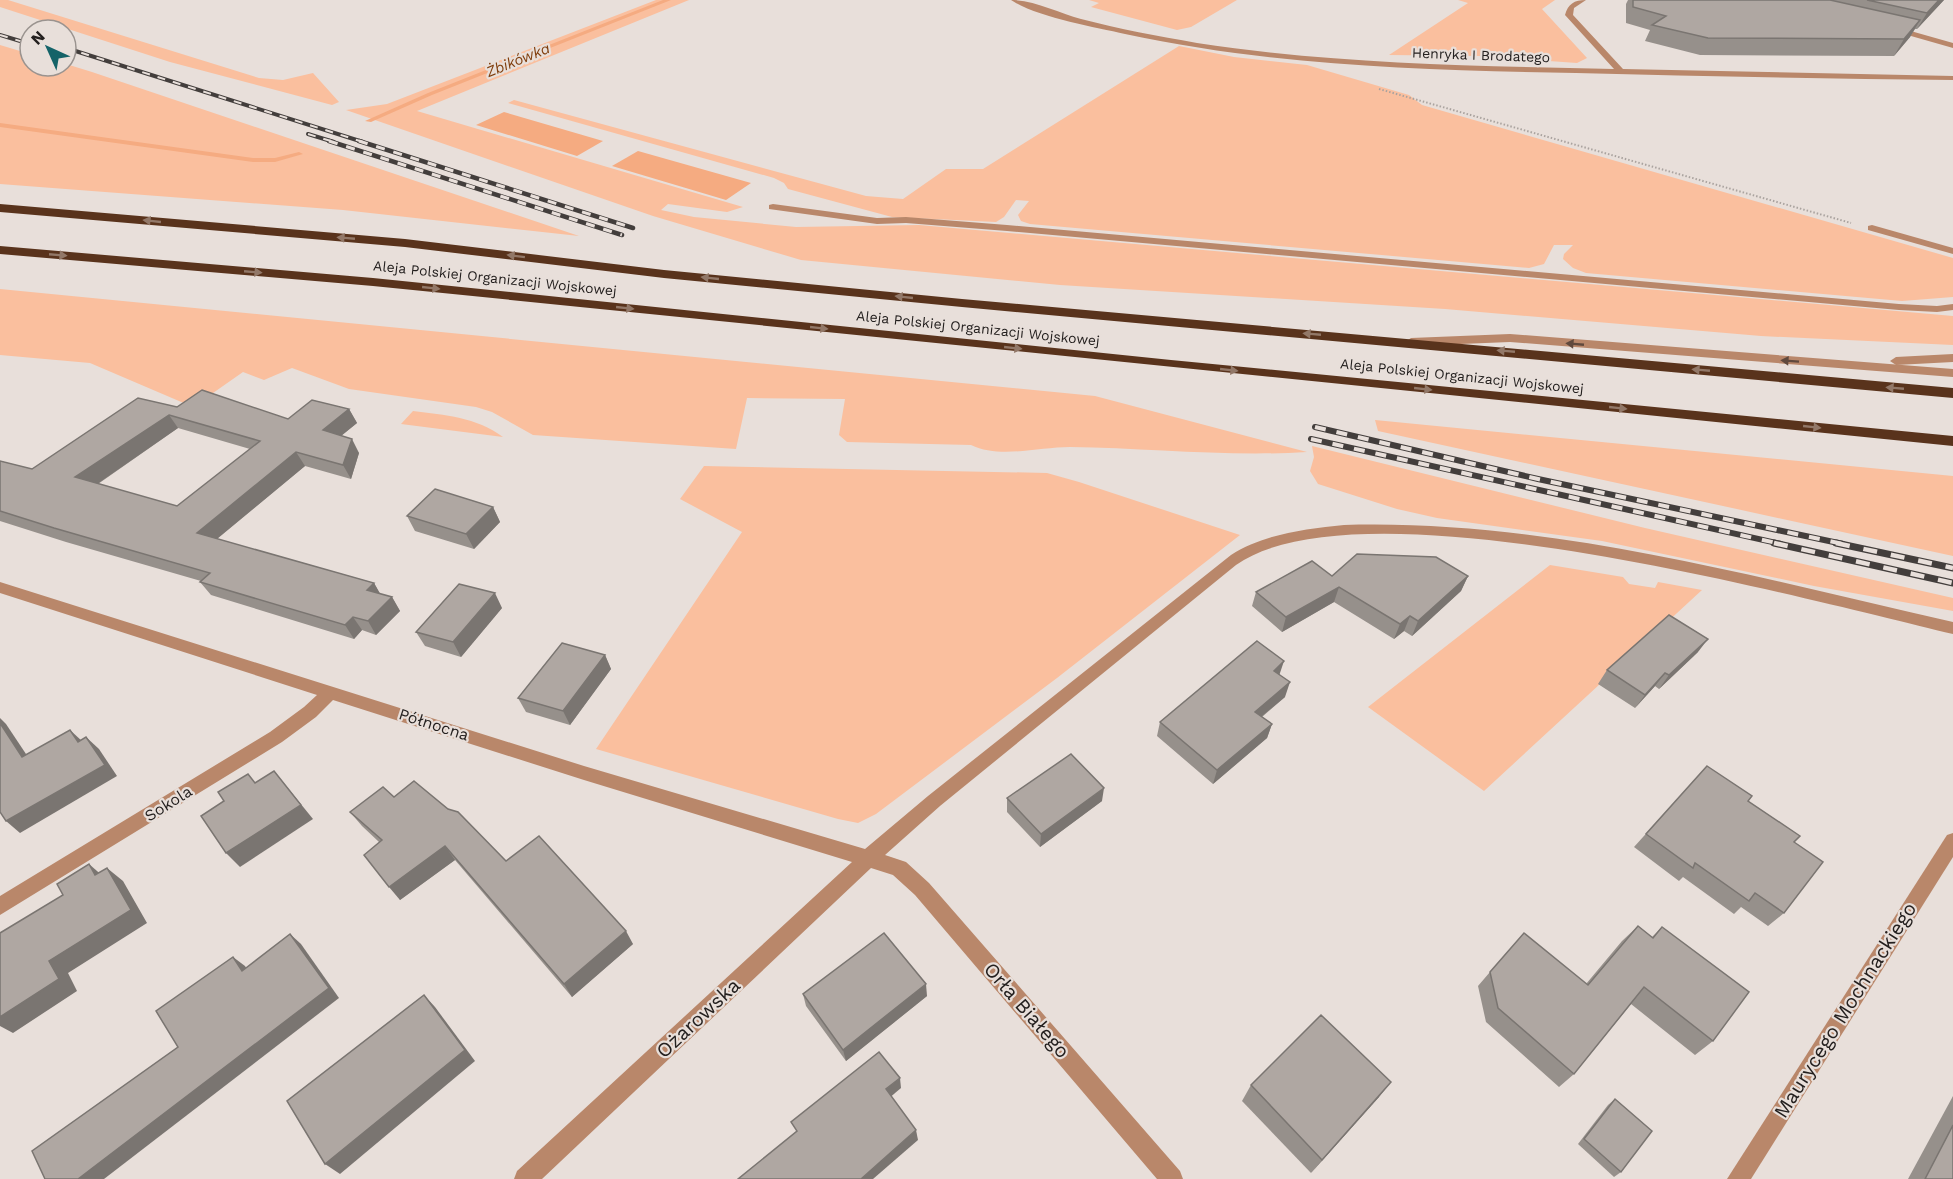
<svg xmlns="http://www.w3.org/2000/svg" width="1953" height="1179" font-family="'Work Sans',sans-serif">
<rect width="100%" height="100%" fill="#e8dfda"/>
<g fill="#fabf9e">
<polygon points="0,0 8,0 259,78 283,80 313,73 339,102 332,105 170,62 0,7"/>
<polygon points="656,0 689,0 417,111 743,207 727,212 668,204 661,210 694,217 796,227 919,225 1953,316 1953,345 1761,336 1445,309 1060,285 801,260 653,216 346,110 387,104"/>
<polygon points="1089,0 1237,0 1191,27 1177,30 1091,7 1099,3"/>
<polygon points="1458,0 1555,0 1542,9 1587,58 1577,63 1479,56 1389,55 1468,3"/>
<polygon points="0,45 30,54 30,66 66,64 92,72 579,236 343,210 0,184"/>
<polygon points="1179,46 1234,57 1307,65 1409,95 1422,105 1953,258 1953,297 1902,301 1586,273 1573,268 1563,259 1564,254 1573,245 1554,245 1544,264 1529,268 1030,224 1021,221 1018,215 1029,201 1016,200 1004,217 996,222 892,217 788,189 784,183 774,178 508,103 514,100 866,196 903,199 946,169 983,169"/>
<path d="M0,289l1095,107 212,56c-79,5 -158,-4 -237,-5 -32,0 -70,12 -99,-2l-124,-3 -8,-7 6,-36 -98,-1 -11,51 -203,-14 -41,-23 -16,-5 -127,-18 -57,-21 -28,12 -21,-8 -50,35 -103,-44 -90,-8z"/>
<path d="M413,411c32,4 63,6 90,26l-102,-13z"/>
<polygon points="1375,420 1953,476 1953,556 1378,431"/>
<polygon points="1312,446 1645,528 1953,598 1953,611 1814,586 1602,541 1437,518 1397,509 1318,484 1310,471 1314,457"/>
<polygon points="704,466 1047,473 1079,482 1240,535 1057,678 876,814 858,823 838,819 596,749 742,532 680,499"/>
<polygon points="1550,565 1623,577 1629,584 1655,588 1658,582 1702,590 1484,791 1368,707"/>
</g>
<g fill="#f5ab81">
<polygon points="504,112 603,141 577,156 476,125"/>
<polygon points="638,151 751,183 726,200 612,166"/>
</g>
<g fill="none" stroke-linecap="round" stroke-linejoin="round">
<g fill="#f5ab81" fill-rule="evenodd">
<polygon points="663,0 671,0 432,95 371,122 365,121 428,93"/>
<polygon points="0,123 253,158 275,158 299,152 303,154 275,162 253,162 0,127"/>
</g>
<polyline stroke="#aaa39f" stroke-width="2" stroke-dasharray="1.5 2" stroke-linecap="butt" points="1379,89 1851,223"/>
<g fill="#b9876a" fill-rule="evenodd">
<polygon points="1510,334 1953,369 1953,377 1510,342 1411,346 1405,342 1411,338"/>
<polygon points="1953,354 1953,362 1896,365 1890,361 1896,357"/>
</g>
<g fill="#b9876a" fill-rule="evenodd">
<path d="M1011,0c23,0 48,13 70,19 38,10 77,17 116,24 138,21 278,23 417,26l-49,-54c3,-11 9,-15 21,-15l-12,8 -1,7 50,54 330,7v4c-126,-1 -251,-4 -377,-7 -151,-3 -303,-7 -451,-39 -31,-7 -89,-17 -114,-34z"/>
<polygon points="1893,26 1953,43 1953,48 1890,30 1890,26"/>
<polygon points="773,204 877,218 906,217 1007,225 1899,304 1937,306 1953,304 1953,310 1937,312 1899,310 1007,231 906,223 877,224 769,209 769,205"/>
<polygon points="1872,225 1953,248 1953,254 1868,230 1868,226"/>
<path d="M1344,525c205,-6 410,52 609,97v12c-149,-35 -592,-157 -717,-69l-296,241 -55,49 21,7 23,21 251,288 3,8h-26l-242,-284 -22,-20 -22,-7 -329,311h-28l3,-8 335,-309 -268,-82 -251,-80 -17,17 -34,25 -282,173v-19l270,-164 34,-25 13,-12 -317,-102v-11l584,184 281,83 63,-53 303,-241c33,-21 74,-26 113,-30z"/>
<polygon points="1953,833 1953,857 1751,1179 1727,1179 1947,835"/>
</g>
<g fill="#59331c" fill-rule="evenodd">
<polygon points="0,204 405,239 664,270 962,299 1953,388 1953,398 962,307 664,278 405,247 0,212"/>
<polygon points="0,246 373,278 1171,360 1953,436 1953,446 373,286 0,254"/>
</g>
<g stroke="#433e3c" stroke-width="4">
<g id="rail-far3">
<polyline points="0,35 30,44"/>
<polyline points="66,48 363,142"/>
<polyline points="308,134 334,142"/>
</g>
</g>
<g stroke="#433e3c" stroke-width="4.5">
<g id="rail-far2">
<polyline points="329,141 622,235"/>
<polyline points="359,141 633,228"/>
</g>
</g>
<g stroke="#433e3c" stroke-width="6">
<g id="rail-far1">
<polyline points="1315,427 1538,479 1843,544"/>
<polyline points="1311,439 1781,544"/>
</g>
</g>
<g stroke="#433e3c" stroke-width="7">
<g id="rail">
<polyline points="1774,543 1953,583"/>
<polyline points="1836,543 1953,568"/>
</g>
</g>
<use href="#rail-far3" stroke="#e8dfda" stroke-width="2" stroke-dasharray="8" stroke-linecap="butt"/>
<use href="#rail-far2" stroke="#e8dfda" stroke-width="3" stroke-dasharray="9" stroke-linecap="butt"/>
<use href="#rail-far1" stroke="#e8dfda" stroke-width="4" stroke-dasharray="11" stroke-linecap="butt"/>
<use href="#rail" stroke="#e8dfda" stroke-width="4.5" stroke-dasharray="14" stroke-linecap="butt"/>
</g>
<g fill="#96908b" fill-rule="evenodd">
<polygon points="1628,0 1944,0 1917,29 1915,29 1910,37 1894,56 1700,55 1645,41 1650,30 1626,23 1626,4"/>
<path d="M177,407l111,12 61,-10 8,14 -16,13 18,17 -8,26 -46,-13 -88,73 157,44 6,11 12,3 8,14 -24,24 -14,-5 -8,9 -143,-44 -11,-13 1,-1 -135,-39 -66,-21v-60l32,8zM178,428l72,21 -73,57 -79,-22z"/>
<polygon points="493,507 500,522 474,549 415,531 407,516"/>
<polygon points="1332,576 1468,576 1461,591 1412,636 1404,631 1394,639 1334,602 1282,632 1252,606 1256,592"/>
<polygon points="502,608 461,657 425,646 416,632"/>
<polygon points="1698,652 1659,689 1655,686 1635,708 1598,684 1607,670"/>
<polygon points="605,655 611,669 570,725 526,712 518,698"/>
<polygon points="1280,674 1285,697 1262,717 1272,724 1267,738 1213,784 1157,736 1160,722"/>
<polygon points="1707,766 1748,801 1794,842 1784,913 1768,926 1741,907 1734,914 1683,877 1679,881 1634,847"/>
<polygon points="394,797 506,861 633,944 572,997 455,860 400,900 379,842 362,826 350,812"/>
<polygon points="1007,798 1102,801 1040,847 1007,812"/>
<polygon points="1638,926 1652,937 1662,927 1713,1041 1695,1055 1631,1004 1574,1074 1559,1087 1486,1022 1478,986 1490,972 1586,984 1622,941"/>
<polygon points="803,994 927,996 846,1061 806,1006"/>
<polygon points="1251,1085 1379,1097 1311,1173 1242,1101"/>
<polygon points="1953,1096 1953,1179 1908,1179"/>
<polygon points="1615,1099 1621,1172 1614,1177 1578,1144 1608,1105"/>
</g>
<g fill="#7a7571">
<polygon points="1939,0 1944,0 1917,29 1927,13"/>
<polygon points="1920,20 1910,37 1894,56 1904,39"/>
<polygon points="349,409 357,423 331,444 323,430"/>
<polygon points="169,415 178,428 87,491 75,477"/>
<polygon points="352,439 359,453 351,479 343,465"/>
<polygon points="296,452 305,466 207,547 197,533"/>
<polygon points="493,507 500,522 474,549 466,534"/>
<polygon points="1468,576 1461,591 1412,636 1418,621"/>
<polygon points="374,583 382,597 367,590"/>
<polygon points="1339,587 1334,602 1282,632 1286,617"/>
<polygon points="495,593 502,608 461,657 453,642"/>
<polygon points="392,597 400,611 376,635 368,621"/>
<polygon points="1410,616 1404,631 1394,639 1400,624"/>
<polygon points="353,617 362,630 354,639 345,625"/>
<polygon points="1708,639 1698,652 1659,689 1669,675"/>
<polygon points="605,655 611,669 570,725 563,711"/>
<polygon points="1284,661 1279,676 1274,671"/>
<polygon points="1665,673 1655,686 1635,708 1645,695"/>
<polygon points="1290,682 1285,697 1250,726 1255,712"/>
<polygon points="0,718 6,724 36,769 22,757 0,723"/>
<polygon points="1272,724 1267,738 1213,784 1217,770"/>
<polygon points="70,730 83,742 78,742"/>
<polygon points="86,737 99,749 117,776 20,833 6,821"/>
<polygon points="274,771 313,819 240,867 226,853"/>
<polygon points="1104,788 1102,801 1040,847 1041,834"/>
<polygon points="445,846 455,860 400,900 389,887"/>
<polygon points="89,864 105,878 95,875"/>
<polygon points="107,868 123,881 147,923 68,973 77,991 13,1033 0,1026 0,1017 49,961"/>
<polygon points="626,931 633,944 572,997 564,984"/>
<polygon points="290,934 301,944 339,998 104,1179 78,1179"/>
<polygon points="233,957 245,966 254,980 242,971"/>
<polygon points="926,984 927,996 846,1061 843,1050"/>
<polygon points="424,995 435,1007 475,1061 340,1174 325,1164"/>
<polygon points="900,1078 901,1088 888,1099 886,1089"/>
<polygon points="1391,1082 1379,1097 1311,1173 1322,1160"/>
<polygon points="916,1130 918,1140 873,1179 861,1179"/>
</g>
<g fill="#afa7a2" stroke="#7a7571" stroke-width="1.5" fill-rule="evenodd">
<polygon points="1633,0 1830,0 1920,20 1904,39 1708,38 1652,25 1666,16 1633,7"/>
<polygon points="1867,0 1939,0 1927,13"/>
<path d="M202,390l86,29 24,-19 37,9 -26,21 29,9 -9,26 -47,-13 -99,81 177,50 -7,7 25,7 -24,24 -15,-4 -8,8 -145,-43 10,-9 -156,-45 -54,-17v-50l32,8 106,-71 39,9zM169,415l91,26 -83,65 -102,-29z"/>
<polygon points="435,489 493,507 466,534 407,516"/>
<polygon points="1357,554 1436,557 1468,576 1418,621 1410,616 1400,624 1339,587 1286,617 1256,592 1312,561 1332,576"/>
<polygon points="459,584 495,593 453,642 416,632"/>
<polygon points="1669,615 1708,639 1669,675 1665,673 1645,695 1607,670"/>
<polygon points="1257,641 1284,661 1274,671 1290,682 1255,712 1272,724 1217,770 1160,722"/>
<polygon points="562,643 605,655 563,711 518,698"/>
<polygon points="0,723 22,757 70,730 78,742 86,737 105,765 6,821 0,812"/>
<polygon points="1071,754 1104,788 1041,834 1007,798"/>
<polygon points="1707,766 1752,796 1748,801 1800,836 1794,842 1823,862 1784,913 1755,893 1749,901 1695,863 1693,868 1646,834"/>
<polygon points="274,771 301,805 226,853 201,816 224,801 218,792 248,774 255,783"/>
<polygon points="414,781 448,809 458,812 506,861 539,836 626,931 564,984 445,846 389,887 364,855 382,840 350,812 383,787 394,797"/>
<polygon points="89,864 95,875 107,868 131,910 49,961 59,979 0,1017 0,933 63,895 57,884"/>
<polygon points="1638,926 1653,938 1662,927 1749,992 1713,1041 1644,987 1574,1074 1498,1008 1490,972 1524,933 1588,985"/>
<polygon points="884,933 926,984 843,1050 803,994"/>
<polygon points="290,934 329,988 78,1179 45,1179 32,1151 178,1047 156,1011 233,957 242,971"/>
<polygon points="424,995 465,1050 325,1164 287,1101"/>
<polygon points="1321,1015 1391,1082 1322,1160 1251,1085"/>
<polygon points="879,1052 900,1078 886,1089 916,1130 861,1179 738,1179 797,1131 791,1122"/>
<polygon points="1615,1099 1652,1131 1621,1172 1584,1139"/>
<polygon points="1953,1125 1953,1179 1925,1179"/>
</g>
<defs><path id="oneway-solid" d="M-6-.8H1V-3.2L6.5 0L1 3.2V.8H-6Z" transform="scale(1.5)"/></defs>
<g fill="#927868">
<use href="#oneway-solid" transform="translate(152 221) rotate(-174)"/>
<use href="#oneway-solid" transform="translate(346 238) rotate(-175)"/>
<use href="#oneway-solid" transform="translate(58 255) rotate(5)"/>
<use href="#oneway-solid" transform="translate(516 256) rotate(-173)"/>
<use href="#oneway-solid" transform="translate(253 272) rotate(5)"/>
<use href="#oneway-solid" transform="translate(710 278) rotate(-174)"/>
<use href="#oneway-solid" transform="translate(431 288) rotate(6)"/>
<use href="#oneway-solid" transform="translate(904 297) rotate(-174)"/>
<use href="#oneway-solid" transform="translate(625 308) rotate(6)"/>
<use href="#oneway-solid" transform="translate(819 328) rotate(6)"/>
<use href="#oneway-solid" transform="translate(1312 334) rotate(-175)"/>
<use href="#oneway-solid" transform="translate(1013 348) rotate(6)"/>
<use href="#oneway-solid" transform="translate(1506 351) rotate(-175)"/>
<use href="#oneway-solid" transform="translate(1229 370) rotate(6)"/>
<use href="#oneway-solid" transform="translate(1701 370) rotate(-175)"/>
<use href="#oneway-solid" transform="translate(1895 388) rotate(-175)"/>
<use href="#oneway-solid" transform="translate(1423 389) rotate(6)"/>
<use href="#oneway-solid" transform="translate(1618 408) rotate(6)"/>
<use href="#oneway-solid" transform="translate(1812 427) rotate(6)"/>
</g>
<g fill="#60493d">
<use href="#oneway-solid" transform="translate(1575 344) rotate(-175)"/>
<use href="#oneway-solid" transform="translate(1790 361) rotate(-176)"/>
</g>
<g text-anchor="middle" stroke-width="4.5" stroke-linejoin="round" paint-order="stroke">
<g font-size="14" fill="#24201f" stroke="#e8dfda">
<text transform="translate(1481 55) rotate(2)" y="5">Henryka I Brodatego</text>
<text transform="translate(495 278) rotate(6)" y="5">Aleja Polskiej Organizacji Wojskowej</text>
<text transform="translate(978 328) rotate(6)" y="5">Aleja Polskiej Organizacji Wojskowej</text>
<text transform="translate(1462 376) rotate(6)" y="5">Aleja Polskiej Organizacji Wojskowej</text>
</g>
<g font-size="15" font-style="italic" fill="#803e0d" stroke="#e8dfda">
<text transform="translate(518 60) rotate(-22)" y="5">Żbikówka</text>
</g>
<g font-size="16" fill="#24201f" stroke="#e8dfda">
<text transform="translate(434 724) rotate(18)" y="6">Północna</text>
<text transform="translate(168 803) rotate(-32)" y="6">Sokola</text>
</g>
<g font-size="20" fill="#24201f" stroke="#e8dfda">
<text transform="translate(1027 1010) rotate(49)" y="7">Orła Białego</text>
<text transform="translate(1845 1010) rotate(-58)" y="7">Maurycego Mochnackiego</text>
<text transform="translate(698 1018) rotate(-43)" y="7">Ożarowska</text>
</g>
</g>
<g transform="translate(48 48) rotate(315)"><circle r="28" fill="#e8dfda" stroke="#9a938f" stroke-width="1.5"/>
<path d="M0-4.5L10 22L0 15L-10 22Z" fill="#146368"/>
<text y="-9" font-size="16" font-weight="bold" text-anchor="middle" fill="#24201f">N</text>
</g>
</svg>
